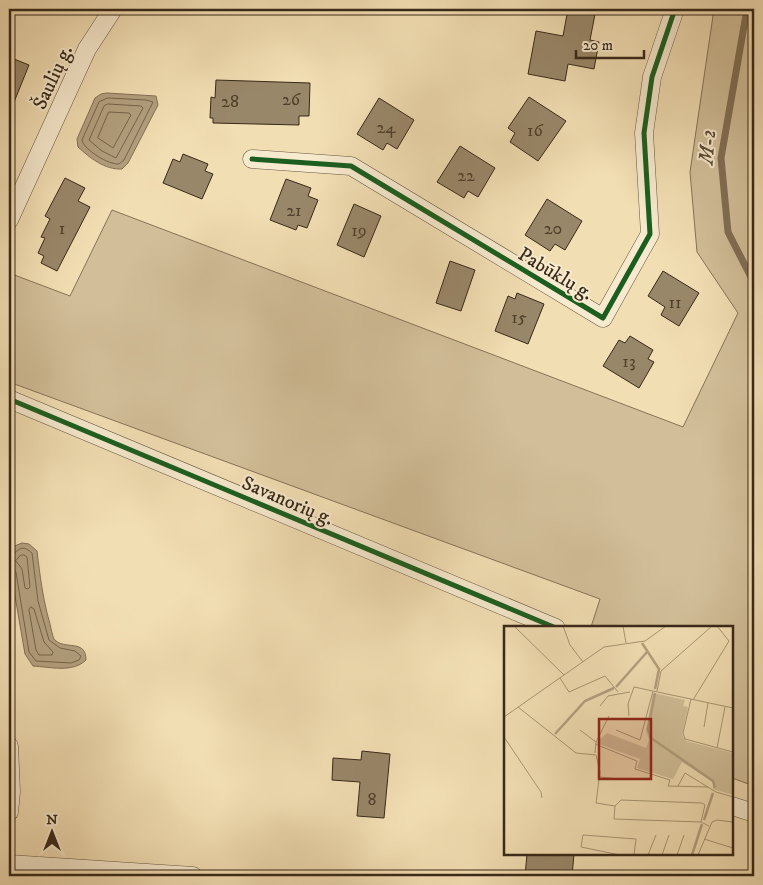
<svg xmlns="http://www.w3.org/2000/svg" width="763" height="885" font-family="'IM FELL DW Pica',serif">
<rect width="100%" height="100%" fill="#f2deb3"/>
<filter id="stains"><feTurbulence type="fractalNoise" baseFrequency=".004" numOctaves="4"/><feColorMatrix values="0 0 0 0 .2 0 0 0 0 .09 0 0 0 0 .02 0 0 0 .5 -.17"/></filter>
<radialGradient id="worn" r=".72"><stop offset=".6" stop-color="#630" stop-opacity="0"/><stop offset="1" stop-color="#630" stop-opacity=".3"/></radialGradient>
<polygon fill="#d2bf99" stroke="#857459" points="714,9 754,9 754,786 732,778 732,628 591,627 600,599 9,382 9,273 70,296 112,210 683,427 738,313 697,252 690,172"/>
<g fill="#b3a07f" stroke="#827056">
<path d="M107,93l49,3 2,9 -30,58 -6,6c-17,1 -32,-11 -44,-22l-1,-8 18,-41 6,-4z"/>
<path d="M22,543l7,1 8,7c3,25 6,49 13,73 1,4 2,11 4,15 10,12 32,-1 32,21 -13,13 -36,7 -53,6l-8,-12 -15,-87v-15l2,-5z"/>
</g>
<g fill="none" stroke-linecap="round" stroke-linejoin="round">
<g stroke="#76644c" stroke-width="1">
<path d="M108,98l38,2 7,2 -29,58 -5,4c-10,1 -35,-14 -37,-24l17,-38z"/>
<polygon points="108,104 141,106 143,108 116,158 102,151 89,140 104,106"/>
<polygon points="109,112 129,113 131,115 113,148 98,138"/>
<path d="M9,555c11,-2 10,-13 23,-2l6,48 11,39 11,8 15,3 6,5 -2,4 -8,3 -35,-2 -7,-9 -13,-80 -3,-4 -4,-1"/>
<polygon points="21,555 24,555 27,557 30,587 28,589 25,588 22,569 16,561"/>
<polygon points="31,607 34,609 44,642 53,652 52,655 39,655 36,650 29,610"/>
</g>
<polyline stroke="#827056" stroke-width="7" points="747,9 721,158 728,232 754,283"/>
</g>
<g fill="#998769" stroke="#382919">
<polygon points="568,9 596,9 590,40 599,42 594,69 568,64 565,81 528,74 536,31 563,36"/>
<polygon points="9,57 29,65 10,112 9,112"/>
<polygon points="216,80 310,83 309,116 299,116 299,125 213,123 213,118 210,118 211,97 215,98"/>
<polygon points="529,97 566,121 538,161 510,142 515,133 508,128"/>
<polygon points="379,98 414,120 397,149 387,143 383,150 357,134"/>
<polygon points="460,146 495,168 478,197 468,191 464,198 437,182"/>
<polygon points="183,154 208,164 205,171 213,174 202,199 163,183 173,159 180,162"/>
<polygon points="65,178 85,188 78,201 90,207 57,271 41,263 44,256 38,253 45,238 41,237 50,219 45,216"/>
<polygon points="286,179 311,188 308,196 318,200 307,228 298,225 296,230 270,220"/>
<polygon points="547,199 582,221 565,250 555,244 550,251 525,235"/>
<polygon points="354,204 381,216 364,257 337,245"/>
<polygon points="450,261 475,270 461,311 436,303"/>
<polygon points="663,271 699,293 679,326 661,315 665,307 648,296"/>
<polygon points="517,293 544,304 528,344 495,331 508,296 515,299"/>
<polygon points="630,336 653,350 648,359 654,362 639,388 603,366 619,340 625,343"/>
<polygon points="362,751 390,754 384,818 357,816 360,782 332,780 333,758 361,760"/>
<polygon points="527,854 574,854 572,876 525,876"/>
</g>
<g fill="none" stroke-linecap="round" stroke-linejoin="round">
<g stroke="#665640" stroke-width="19">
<g id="street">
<polyline points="252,159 351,166 603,318 650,234 644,133 652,77 675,9"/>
<polyline points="9,220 87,49 113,9"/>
<polyline points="9,399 556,628"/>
<polyline points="9,746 11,792 9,812"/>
<polyline points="732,806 754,813"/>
<polyline points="9,864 193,876"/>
</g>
</g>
<use href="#street" stroke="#f7eace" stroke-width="18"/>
<g stroke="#f7eace" stroke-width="8">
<g id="cycleway">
<polyline points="252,159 351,166 603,318 650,234 644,133 652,77 675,9"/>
<polyline points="9,399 556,628"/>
</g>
</g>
<use href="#cycleway" stroke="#1b5e20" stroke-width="5"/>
</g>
<g text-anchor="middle" stroke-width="4" stroke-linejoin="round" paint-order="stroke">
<g font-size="18" fill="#50402d">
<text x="291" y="105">26</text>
<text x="230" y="107">28</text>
<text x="386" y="133">24</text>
<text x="535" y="136">16</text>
<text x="466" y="181">22</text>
<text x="294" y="216">21</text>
<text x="62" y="234">1</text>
<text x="553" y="234">20</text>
<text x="359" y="236">19</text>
<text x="675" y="308">11</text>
<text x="519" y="323">15</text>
<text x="629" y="367">13</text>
<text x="372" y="805">8</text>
</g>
<g font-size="20" fill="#382919" stroke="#f7eace">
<text transform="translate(52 77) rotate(-65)" y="7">Šaulių g.</text>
<text transform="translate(556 273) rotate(31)" y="7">Pabūklų g.</text>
<text transform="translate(288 500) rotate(23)" y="7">Savanorių g.</text>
</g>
<g font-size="21" font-style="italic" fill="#5d4d38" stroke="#f7eace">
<text transform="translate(707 147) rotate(-85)" y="7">M-2</text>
</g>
</g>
<g transform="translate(504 626)">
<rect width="229" height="229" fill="#f2deb3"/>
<path d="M149,67l32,7 -2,6 5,1 -6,28 4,6 47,12v42l-20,-6v-7l-31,-20 -9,17 -36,-11 3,-9 -44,-16 11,-10 39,15 3,-8 -3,-10z" fill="#d2bf99"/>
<path fill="none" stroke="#b3a07f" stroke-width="2.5" d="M138,17l17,26 -4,20M112,61l31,-35M151,67l-7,36 3,9 62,43 2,7M51,108l30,-33 29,-13M200,194l9,-27M188,229l10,-31"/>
<path fill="none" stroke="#a89675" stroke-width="1" d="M10,0l50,49M59,0l7,19 13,17M119,0l3,17M56,52l9,14 36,-16 13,16M153,65l4,-20 51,-45M187,73l-8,34 2,6 48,13M189,74l36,-59 -12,-15M96,80l8,-10 22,-4M14,81l58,46 20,2 4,17 -4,31 19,3 6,-6 81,3 3,2 -4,17M125,90l-1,-12 6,-17 99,21M0,91l100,-70 41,-6 21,-15M200,101l4,-24M76,104l16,12M112,104l24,10 13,-49M0,111l37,55 1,6M91,118l42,17 -2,8 35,11 -2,6 40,1M213,122l8,-41M91,127l1,-11 13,-26M96,151l20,2M174,160l7,-13 31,19 17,5M111,180l-1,13 87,3 8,4M200,213l29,9M116,229l-39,-8 2,-12 53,4 -2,16M144,229l8,-20M158,229l7,-20M173,229l7,-20M194,229l14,-33 5,-2 16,2"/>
<path fill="#8f2418" fill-opacity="0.15" stroke="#8f2418" stroke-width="2.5" d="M95,93h52v60h-52z"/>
<rect width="229" height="229" fill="none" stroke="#382919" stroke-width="2.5"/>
</g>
<rect width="763" height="885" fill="none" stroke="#f2deb3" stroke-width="30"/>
<rect x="10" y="10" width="743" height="865" fill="none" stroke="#382919" stroke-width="2.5"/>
<rect x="15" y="15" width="733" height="855" fill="none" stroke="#382919"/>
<g transform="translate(52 832)" stroke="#f7eace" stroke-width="4" paint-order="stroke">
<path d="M0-4L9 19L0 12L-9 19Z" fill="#382919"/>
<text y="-8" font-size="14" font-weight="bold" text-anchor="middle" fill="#382919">N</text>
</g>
<path d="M576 50v8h68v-8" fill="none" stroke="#382919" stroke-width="2.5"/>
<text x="583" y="50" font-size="15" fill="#382919" stroke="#f7eace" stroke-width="4" paint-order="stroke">20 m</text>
<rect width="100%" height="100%" filter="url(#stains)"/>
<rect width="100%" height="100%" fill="url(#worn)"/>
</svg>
